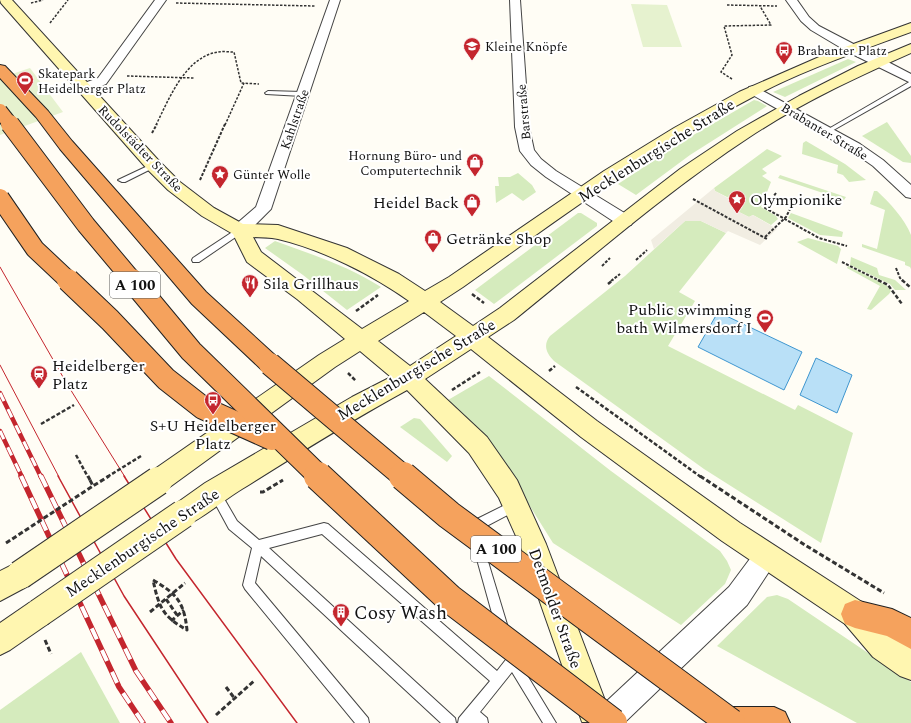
<svg xmlns="http://www.w3.org/2000/svg" width="911" height="723" font-family="Spectral,serif">
<rect width="100%" height="100%" fill="#fffdf5"/>
<g fill="#d5ebbd">
<polygon points="848,59 856,62 785,97 773,92"/>
<polygon points="754,100 758,101 767,106 690,155 636,195 618,184 690,137"/>
<polygon points="887,122 911,156 911,163 903,162 862,136"/>
<polygon points="806,141 845,164 866,180 849,182 843,175 837,173 838,165 802,154 803,143"/>
<polygon points="767,149 782,156 762,169 767,173 762,176 771,182 761,207 776,216 778,219 771,225 753,215 749,217 731,208 737,202 715,191 714,188"/>
<polygon points="518,173 532,185 536,192 523,201 512,193 496,203 495,186 499,186 498,177 510,177"/>
<polygon points="780,175 846,197 844,200 778,178"/>
<path d="M874,191h3c12,11 28,28 34,44 0,8 0,25 0,34l-1,-2 -5,-2v-3l-43,-15v-3l15,5 8,-39 -15,-6z"/>
<polygon points="578,213 581,213 597,223 597,226 494,304 475,290"/>
<polygon points="791,213 843,232 842,237 820,235 788,218"/>
<path d="M685,221h16l25,12 -47,59 16,9 -27,45 127,64 3,-5 55,28 -32,110 -117,-74 -150,-108c-8,-8 -11,-16 -4,-25l75,-60z"/>
<polygon points="808,238 838,246 841,249 837,264 797,242"/>
<path d="M275,241c36,13 73,25 106,46l-34,23 -44,-35 -38,-27z"/>
<polygon points="851,257 877,268 879,275 895,280 906,290 895,290 890,284 850,265"/>
<polygon points="848,266 886,285 891,291 889,294 871,310 867,309 880,286 847,268"/>
<polygon points="489,376 611,471 720,551 727,561 731,570 725,584 681,625 553,543 511,476 471,425 448,400"/>
<polygon points="414,418 420,419 452,456 447,462 400,427"/>
<polygon points="777,595 788,599 911,682 911,723 857,723 717,646 764,600 767,597"/>
<polygon points="81,652 120,723 0,723 0,710"/>
</g>
<g fill="#e6f2cf">
<polygon points="631,4 667,5 682,47 643,47"/>
<polygon points="30,68 63,112 0,135 0,78"/>
</g>
<polygon fill="#f1ede2" points="714,188 715,191 737,203 731,208 749,217 753,215 777,229 760,245 728,231 726,233 701,221 685,221 654,249 651,240"/>
<g fill="#b9e0f7" stroke="#3f96cf">
<polygon points="718,312 802,352 784,390 698,347"/>
<polygon points="816,358 852,375 837,413 800,395"/>
</g>
<g fill="none" stroke-linecap="round" stroke-linejoin="round">
<g stroke="#444" stroke-width="2">
<g id="lane">
<polygon points="911,81 911,86 830,132 825,131"/>
<polygon points="268,91 302,92 305,94 302,96 266,94 265,93"/>
<polygon points="152,164 156,164 157,166 125,182 122,182 118,180"/>
<polygon points="240,227 243,228 243,232 199,262 193,262 192,260 193,258"/>
<polygon points="215,489 219,490 237,521 259,540 324,523 328,524 497,671 508,657 512,655 516,657 556,723 543,723 512,672 480,712 487,718 488,723 458,723 459,718 490,681 322,534 269,548 455,718 456,723 441,723 261,556 255,583 368,718 369,723 355,723 245,589 243,585 252,548 229,529 210,494 211,490"/>
<polygon points="515,500 519,501 520,505 519,509 479,530 478,533 474,534 470,533 468,527 469,523"/>
<polygon points="478,540 482,541 483,545 509,631 507,635 503,637 499,635 497,631 473,545 474,541"/>
</g>
</g>
<g stroke="#444" stroke-width="2">
<g id="street">
<polygon points="155,0 166,0 106,84 89,91 79,91 78,88 79,85 98,78"/>
<polygon points="330,0 340,0 271,209 246,234 240,236 234,234 232,230 234,226 256,207"/>
<polygon points="510,0 520,0 529,127 534,150 541,159 556,171 631,217 633,221 631,225 625,226 619,225 546,177 531,165 520,151 515,127"/>
<polygon points="786,0 797,0 809,17 819,26 911,74 911,83 848,52 811,30 801,21"/>
<polygon points="754,86 860,144 883,160 911,185 911,198 906,197 873,166 850,150 749,93 748,90 749,87"/>
<polygon points="766,544 774,548 778,556 774,564 747,605 624,723 590,723 594,713 729,587 758,548"/>
</g>
</g>
<g stroke="#333" stroke-width="2">
<g id="secondary">
<path d="M0,0h12l148,162 20,20 34,26 29,16 35,1 69,23 52,26 26,17 24,-14 155,-106 70,-43 65,-36 87,-38 85,-31v9c-54,20 -111,39 -162,67 -101,53 -193,122 -286,188l-23,15 33,24 27,-18 180,-139 57,-38 62,-35 59,-30 53,-22v9c-56,25 -112,51 -163,85 -82,54 -157,120 -234,182l-26,17 109,84 143,102 125,81 28,33 18,11v32l-11,-4 -27,-19 -28,-33 -123,-83 -141,-104 -110,-88 -46,30 62,58 30,43 29,64 63,167 -5,11h-22l-62,-177 -21,-47 -30,-45 -62,-63c-57,31 -111,65 -165,99 -20,12 -38,29 -59,38l-9,-4 -4,-9 4,-9 31,-22 147,-86 39,-20 -31,-26 -25,16 -168,122 -9,4 -9,-4 -4,-8 4,-8 170,-118 26,-16 -48,-40 -50,-37 -14,-28 -31,-18 -34,-26 -20,-20 -147,-167zM253,237c8,1 17,0 25,2 43,10 95,36 131,62l-47,28 -101,-77zM424,312l32,24 -46,30 -32,-25z"/>
<polygon points="20,561 30,565 34,575 30,585 0,601 0,571"/>
<polygon points="39,599 49,603 53,613 49,623 10,650 0,655 0,623 29,603"/>
</g>
</g>
<g stroke="#222" stroke-width="2">
<g id="highway">
<polygon points="0,65 5,66 48,111 72,141 206,292 278,358 281,364 278,370 270,373 262,370 192,304 60,149 36,117 0,78"/>
<polygon points="855,600 892,609 911,618 911,649 887,636 855,628 845,624 841,614 845,604"/>
<polygon points="731,707 774,707 785,712 790,723 715,723 720,712"/>
</g>
</g>
<g stroke="#333" stroke-width="1.5" stroke-dasharray="2.5 1.5" stroke-linecap="butt">
<polyline points="31,3 43,0"/>
<polyline points="176,3 315,6"/>
<polyline points="727,5 777,6"/>
<polyline points="50,23 68,0"/>
<polyline points="127,76 194,78"/>
<polyline points="732,79 721,72 732,55 724,26 771,25 760,6"/>
<path d="M156,125c13,-26 29,-68 62,-73 5,-1 11,0 16,0l7,31 18,1"/>
<polyline points="225,125 244,83"/>
</g>
<g stroke="#333" stroke-width="2" stroke-dasharray="3 1.5" stroke-linecap="butt">
<polyline points="152,133 157,124"/>
<polyline points="200,180 225,124"/>
<polyline points="776,193 765,208 819,238 847,246"/>
<polyline points="693,199 767,239"/>
<polyline points="765,237 786,217 795,199"/>
<polyline points="636,260 647,250"/>
<polyline points="842,262 880,281"/>
<polyline points="602,266 610,258"/>
<polyline points="896,268 900,278 903,281"/>
<polyline points="611,281 620,274"/>
</g>
<g stroke="#333" stroke-width="2.5" stroke-dasharray="4 2" stroke-linecap="butt">
<polyline points="878,280 888,285 902,304"/>
<polyline points="902,280 911,288"/>
<polyline points="608,284 613,280"/>
<polyline points="472,294 484,303"/>
<polyline points="356,311 378,295"/>
<polyline points="549,371 555,366"/>
<polyline points="348,373 356,381"/>
<polyline points="576,387 701,477"/>
<polyline points="452,390 480,372"/>
<polyline points="41,424 74,405"/>
<polyline points="76,455 88,477"/>
</g>
<g stroke="#333" stroke-width="3" stroke-dasharray="5 2.5" stroke-linecap="butt">
<polyline points="88,476 90,480"/>
<polyline points="700,476 805,545 884,593"/>
<polyline points="260,492 263,492 283,480"/>
<path d="M153,580c24,14 31,22 34,50 -25,-14 -28,-23 -34,-50z"/>
<polyline points="166,599 177,615"/>
<polyline points="150,612 185,583"/>
<polyline points="171,621 184,610"/>
<polyline points="45,640 51,654"/>
<polyline points="226,687 235,699"/>
<polyline points="216,715 254,681"/>
</g>
<use href="#lane" fill="#fff" fill-rule="evenodd"/>
<use href="#street" fill="#fff" fill-rule="evenodd"/>
<use href="#secondary" fill="#fff6b0" fill-rule="evenodd"/>
<use href="#highway" fill="#f5a25d" fill-rule="evenodd"/>
<g stroke="#c4262e" stroke-width="1">
<polyline points="0,267 67,384 125,477"/>
<polyline points="0,365 59,477"/>
</g>
<g stroke="#c4262e" stroke-width="1.5">
<polyline points="58,476 124,596 208,723"/>
<polyline points="124,476 176,559 297,723"/>
</g>
<g stroke="#c4262e" stroke-width="4.5">
<g id="rail-far1">
<polyline points="0,393 41,477"/>
<polyline points="0,431 22,477"/>
</g>
</g>
<g stroke="#c4262e" stroke-width="5.5">
<g id="rail">
<polyline points="21,476 119,687 143,723"/>
<polyline points="41,476 136,671 171,723"/>
</g>
</g>
<use href="#rail-far1" stroke="#fff" stroke-width="3" stroke-dasharray="9" stroke-linecap="butt"/>
<use href="#rail" stroke="#fff" stroke-width="4" stroke-dasharray="12" stroke-linecap="butt"/>
<g stroke="#333" stroke-width="30" stroke-linecap="butt">
<g id="secondary-bridge">
<polyline points="20,575 158,481"/>
<polyline points="39,613 183,514"/>
</g>
</g>
<g stroke="#222" stroke-width="16" stroke-linecap="butt">
<polyline id="highway-bridge-far3" points="0,111 11,125"/>
</g>
<g stroke="#222" stroke-width="20" stroke-linecap="butt">
<g id="highway-bridge-far2">
<polyline points="10,124 86,225 133,281"/>
<polyline points="0,198 35,249 69,281"/>
</g>
</g>
<g stroke="#222" stroke-width="24" stroke-linecap="butt">
<g id="highway-bridge-far1">
<polyline points="68,280 110,320 166,379 203,408 272,439"/>
<polyline points="132,280 191,351 320,477"/>
<polyline points="270,364 404,477"/>
</g>
</g>
<g stroke="#222" stroke-width="30" stroke-linecap="butt">
<g id="highway-bridge">
<polyline points="318,476 450,599 613,723"/>
<polyline points="403,476 449,515 731,723"/>
</g>
</g>
<polyline stroke="#333" stroke-width="2.5" stroke-dasharray="4 2" stroke-linecap="butt" points="107,477 141,456"/>
<g stroke="#333" stroke-width="3" stroke-dasharray="5 2.5" stroke-linecap="butt">
<polyline points="90,480 93,486 109,476"/>
<polyline points="6,543 93,486"/>
</g>
<use href="#secondary-bridge" stroke="#fff6b0" stroke-width="28"/>
<use href="#highway-bridge-far3" stroke="#f5a25d" stroke-width="14"/>
<use href="#highway-bridge-far2" stroke="#f5a25d" stroke-width="18"/>
<use href="#highway-bridge-far1" stroke="#f5a25d" stroke-width="22"/>
<use href="#highway-bridge" stroke="#f5a25d" stroke-width="28"/>
</g>
<defs>
<g id="school-pin" transform="scale(0.9)"><path d="M0 17L-7.5 6A9.5 9.5 0 1 1 7.5 6Z" fill="#c4262e" stroke="#fff"/><path d="M0-5L7-2L0 1L-7-2ZM-4 1L0 2.5L4 1V4Q0 6-4 4Z" fill="#fff"/></g>
<g id="bus-pin" transform="scale(0.9)"><path d="M0 17L-7.5 6A9.5 9.5 0 1 1 7.5 6Z" fill="#c4262e" stroke="#fff"/><path d="M-5-6H5V4H4V6H2V4H-2V6H-4V4H-5ZM-3.5-4V0h7V-4ZM-3.5 1.2v1.5H-2V1.2ZM2 1.2v1.5H3.5V1.2Z" fill="#fff"/></g>
<g id="stadium-pin" transform="scale(0.9)"><path d="M0 17L-7.5 6A9.5 9.5 0 1 1 7.5 6Z" fill="#c4262e" stroke="#fff"/><path d="M0-5a6.5 5 0 1 0 0 10a6.5 5 0 1 0 0-10ZM-3.5-1.8h7v3.6h-7Z" fill="#fff"/></g>
<g id="shop-pin" transform="scale(0.9)"><path d="M0 17L-7.5 6A9.5 9.5 0 1 1 7.5 6Z" fill="#c4262e" stroke="#fff"/><path d="M-5-2.5h2.3a2.7 3.5 0 0 1 5.4 0H5L5.5 6h-11ZM-1.5-2.5h3a1.5 2.3 0 0 0-3 0Z" fill="#fff"/></g>
<g id="sight-pin" transform="scale(0.9)"><path d="M0 17L-7.5 6A9.5 9.5 0 1 1 7.5 6Z" fill="#c4262e" stroke="#fff"/><path d="M0-6L1.8-2.2L6-1.7L2.9 1.2L3.7 5.4L0 3.3L-3.7 5.4L-2.9 1.2L-6-1.7L-1.8-2.2Z" fill="#fff"/></g>
<g id="restaurant-pin" transform="scale(0.9)"><path d="M0 17L-7.5 6A9.5 9.5 0 1 1 7.5 6Z" fill="#c4262e" stroke="#fff"/><path d="M-5-6h1v4h1v-4h1v4h1v-4h1v5L-1.5 .5V6h-2V.5L-5-1ZM5-6V6H3V1.5H1.5Q1.5-4 5-6Z" fill="#fff"/></g>
<g id="station-pin" transform="scale(0.9)"><path d="M0 17L-7.5 6A9.5 9.5 0 1 1 7.5 6Z" fill="#c4262e" stroke="#fff"/><path d="M-3-6H3Q5-6 5-4V2Q5 4 3 4L4.5 6H3L1.5 4h-3L-3 6H-4.5L-3 4Q-5 4-5 2V-4Q-5-6-3-6ZM-3.5-4v3h7v-3ZM-3.5 1v1.5H-2V1ZM2 1v1.5H3.5V1Z" fill="#fff"/></g>
<g id="building-pin" transform="scale(0.9)"><path d="M0 17L-7.5 6A9.5 9.5 0 1 1 7.5 6Z" fill="#c4262e" stroke="#fff"/><path d="M-4-6H4V6H1V3H-1V6H-4ZM-2.5-4.3h1.7v1.8h-1.7ZM.8-4.3h1.7v1.8H.8ZM-2.5-1h1.7V.8h-1.7ZM.8-1h1.7V.8H.8Z" fill="#fff"/></g>
</defs>
<g fill-rule="evenodd">
<use href="#school-pin" x="472" y="46"/>
<use href="#bus-pin" x="784" y="50"/>
<use href="#stadium-pin" x="25" y="80"/>
<use href="#shop-pin" x="475" y="162"/>
<use href="#sight-pin" x="220" y="174"/>
<use href="#sight-pin" x="737" y="199"/>
<use href="#shop-pin" x="472" y="202"/>
<use href="#shop-pin" x="433" y="238"/>
<use href="#restaurant-pin" x="250" y="283"/>
<use href="#stadium-pin" x="765" y="318"/>
<use href="#station-pin" x="39" y="374"/>
<use href="#bus-pin" x="213" y="400"/>
<use href="#building-pin" x="341" y="612"/>
</g>
<g text-anchor="middle" stroke-width="4" stroke-linejoin="round" paint-order="stroke">
<g font-size="13" fill="#111" stroke="#fff" text-anchor="start">
<text x="485" y="51">Kleine Knöpfe</text>
<text x="797" y="55">Brabanter Platz</text>
<text x="38" y="78">Skatepark<tspan x="38" dy="15">Heidelberger Platz</tspan></text>
<text x="462" y="160" text-anchor="end">Hornung Büro- und<tspan x="462" dy="15">Computertechnik</tspan></text>
<text x="233" y="179">Günter Wolle</text>
</g>
<g font-size="13" fill="#111" stroke="#fff">
<text transform="translate(523 112) rotate(-95)" y="5">Barstraße</text>
<text transform="translate(294 119) rotate(-71)" y="5">Kahlstraße</text>
<text transform="translate(825 131) rotate(31)" y="5">Brabanter Straße</text>
<text transform="translate(141 148) rotate(46)" y="5">Rudolstädter Straße</text>
</g>
<g fill="#fff" stroke="#585858" stroke-width="1">
<rect x="110" y="272" width="50" height="26" rx="3"/>
<rect x="471" y="536" width="50" height="26" rx="3"/>
</g>
<g font-size="15" font-weight="bold" fill="#111">
<text x="135" y="290">A 100</text>
<text x="496" y="554">A 100</text>
</g>
<g font-size="16" fill="#111" stroke="#fff">
<text transform="translate(656 150) rotate(-32)" y="6">Mecklenburgische Straße</text>
<text transform="translate(416 369) rotate(-31)" y="6">Mecklenburgische Straße</text>
<text transform="translate(142 542) rotate(-34)" y="6">Mecklenburgische Straße</text>
<text transform="translate(556 608) rotate(70)" y="6">Detmolder Straße</text>
</g>
<g font-size="16" fill="#111" stroke="#fff" text-anchor="start">
<text x="750" y="205">Olympionike</text>
<text x="459" y="208" text-anchor="end">Heidel Back</text>
<text x="446" y="244">Getränke Shop</text>
<text x="263" y="289">Sila Grillhaus</text>
<text x="752" y="315" text-anchor="end">Public swimming<tspan x="752" dy="18">bath Wilmersdorf I</tspan></text>
<text x="52" y="371">Heidelberger<tspan x="52" dy="18">Platz</tspan></text>
<text x="213" y="431" text-anchor="middle">S+U Heidelberger<tspan x="213" dy="18">Platz</tspan></text>
</g>
<g font-size="19" fill="#111" stroke="#fff" text-anchor="start">
<text x="354" y="619">Cosy Wash</text>
</g>
</g>
</svg>
